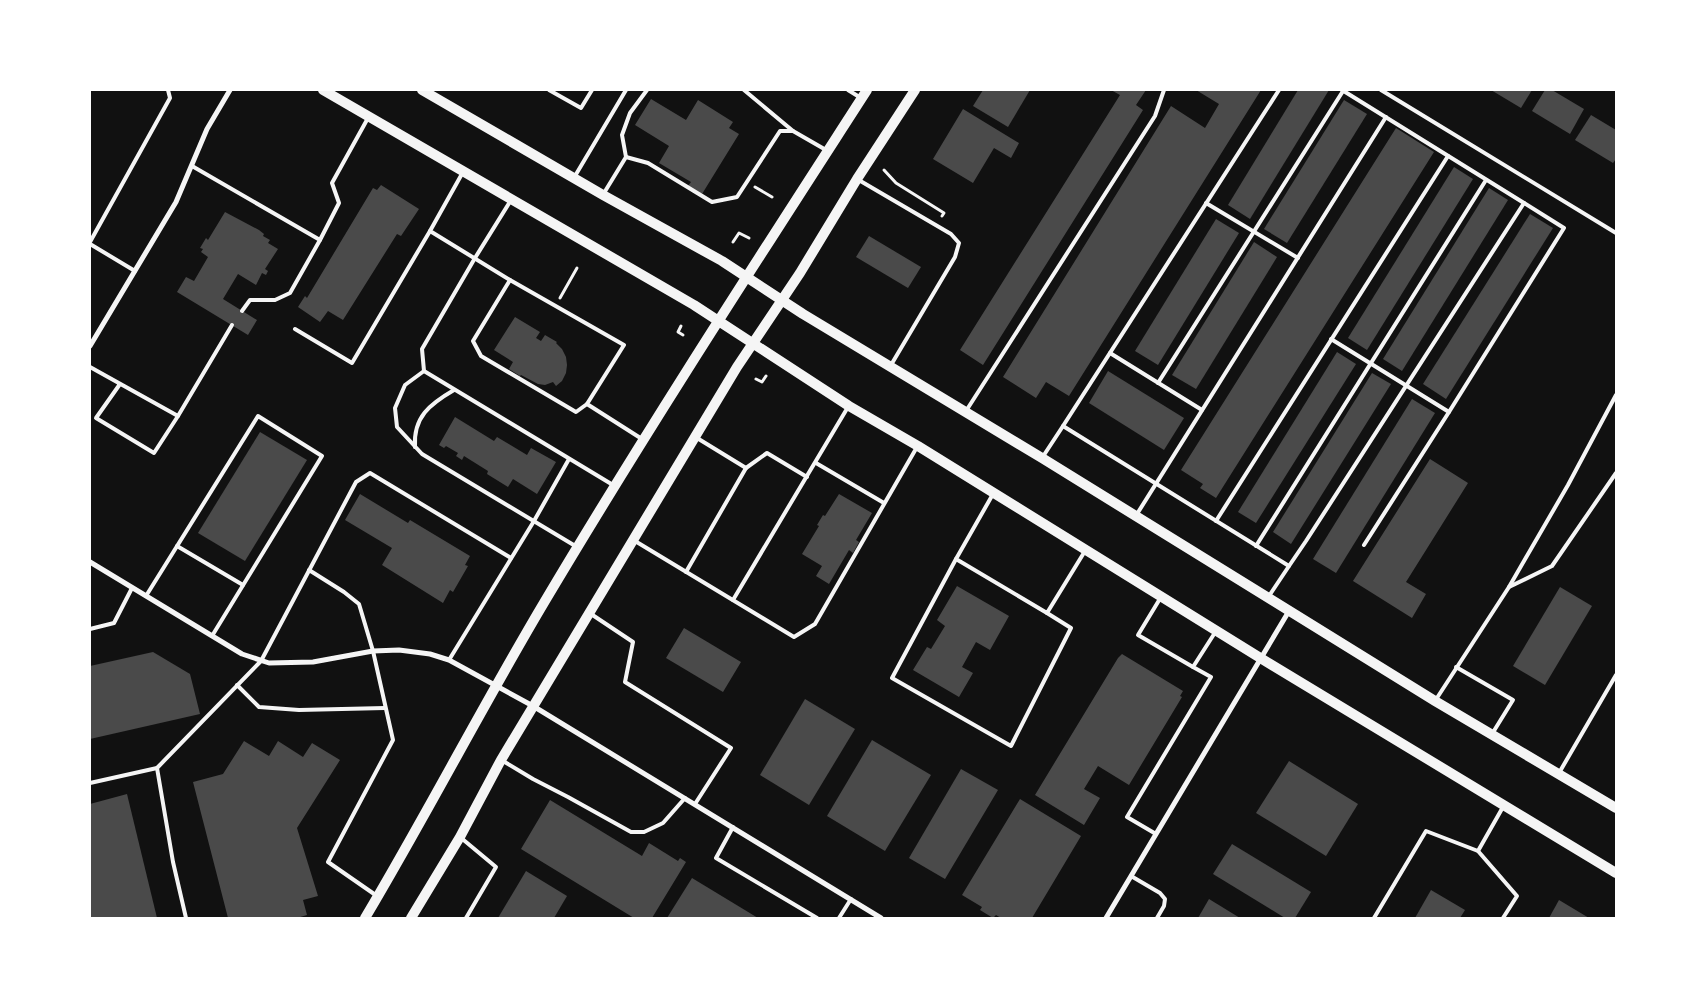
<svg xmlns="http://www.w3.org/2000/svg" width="1706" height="1008" font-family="Bitter,serif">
<rect width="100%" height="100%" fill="#111"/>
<g fill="#4a4a4a">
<polygon points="983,90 1030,90 1008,127 973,106"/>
<polygon points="1111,90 1146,90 1136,105 1143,110 983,365 960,350 1120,95"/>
<polygon points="1196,90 1261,90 1069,396 1046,382 1036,398 1003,377 1171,106 1205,128 1219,104"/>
<polygon points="1298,90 1329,90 1250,219 1228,205"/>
<polygon points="1491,90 1532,90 1521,108"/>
<polygon points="1545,90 1552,90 1584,109 1570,134 1532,111"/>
<polygon points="651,99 686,120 698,100 733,122 729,128 739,134 702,194 688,186 691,182 659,163 669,146 635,125"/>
<polygon points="1344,100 1367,114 1287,243 1264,229"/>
<polygon points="963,109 1019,143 1011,158 994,148 973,183 933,159"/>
<polygon points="1591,115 1616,130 1616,159 1613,163 1575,140"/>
<polygon points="1396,128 1434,152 1216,498 1200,488 1203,484 1181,470"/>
<polygon points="1454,167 1473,179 1367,350 1348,338"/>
<polygon points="381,185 419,209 401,236 397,234 343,320 328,311 320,322 298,307 305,296 307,298 373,188 377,190"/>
<polygon points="1489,188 1508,200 1402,371 1383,359"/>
<polygon points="225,212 259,230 264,234 263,236 270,240 268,243 278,249 265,269 268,271 266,275 262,273 256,285 238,274 223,299 257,320 248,335 177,292 186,277 194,281 208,257 201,252 203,249 200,248 206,238 208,240"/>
<polygon points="1530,214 1553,228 1446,399 1423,384"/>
<polygon points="1216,219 1239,233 1158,365 1135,351"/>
<polygon points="869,236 921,267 908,288 856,257"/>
<polygon points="1254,242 1277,257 1196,389 1172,375"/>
<polygon points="515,317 540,332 536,338 541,341 545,335 557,342 556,343 562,349 566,357 567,365 566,373 562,381 556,386 553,382 545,385 538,384 521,375 520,376 509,369 513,362 494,350"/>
<polygon points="1337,352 1356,364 1256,523 1238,512"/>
<polygon points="1108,371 1184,418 1164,450 1089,403"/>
<polygon points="1372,373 1391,384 1291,544 1273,532"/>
<polygon points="1412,399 1435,413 1336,573 1313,559"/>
<polygon points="455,417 494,441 497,437 527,455 531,448 556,462 537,494 513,479 508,487 487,474 488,471 464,456 462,460 456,456 458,453 446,446 444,448 439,445"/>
<polygon points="260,432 307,460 245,561 198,533"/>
<polygon points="1430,459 1468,483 1406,582 1426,594 1412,618 1353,581"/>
<polygon points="360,494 408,523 410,520 470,556 465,565 468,566 453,592 450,590 443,603 382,565 392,548 345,520"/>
<polygon points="839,494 872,513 856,540 859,542 853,553 849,550 829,584 816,576 822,566 802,554 819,526 817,525 823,515 825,516"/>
<polygon points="957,586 1009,616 990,650 976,642 962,667 973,673 959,697 913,670 927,647 931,649 945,626 937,620"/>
<polygon points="1560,587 1592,606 1545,685 1513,666"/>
<polygon points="684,628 741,662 723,692 666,658"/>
<polygon points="153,652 190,674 200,714 90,739 90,666"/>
<polygon points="1122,654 1183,691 1180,696 1182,697 1129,785 1098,766 1084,789 1100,798 1084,825 1035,795 1118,658"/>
<polygon points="805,699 855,729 809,805 760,775"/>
<polygon points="872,740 931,775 885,851 827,816"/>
<polygon points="244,741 269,756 278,741 303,757 312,743 340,760 297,828 318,896 303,900 307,915 297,918 228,918 193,782 223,774"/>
<polygon points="1289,761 1358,804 1326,856 1256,813"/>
<polygon points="961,769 998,790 945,879 909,858"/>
<polygon points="127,794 157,918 90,918 90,804"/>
<polygon points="1020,799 1081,836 1032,918 1001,918 996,915 993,918 980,910 982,907 962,895"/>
<polygon points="550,800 642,856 649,843 678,861 680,858 686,862 652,918 634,918 521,849"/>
<polygon points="1232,844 1311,892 1295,918 1285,918 1213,874"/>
<polygon points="526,871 567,896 554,918 498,918"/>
<polygon points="692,878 758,918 667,918"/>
<polygon points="1431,890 1465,910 1460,918 1415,918"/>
<polygon points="1209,899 1240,918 1198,918"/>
<polygon points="1559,900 1589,918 1549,918"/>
</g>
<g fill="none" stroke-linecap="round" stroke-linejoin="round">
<g stroke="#f5f5f5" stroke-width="3">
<polyline points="884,170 896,183 944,213 942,216"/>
<polyline points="755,187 772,197"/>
<polyline points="733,242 739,233 749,238"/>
<polyline points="560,298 577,268"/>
<polyline points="681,326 678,332 683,335"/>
<polyline points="756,379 762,382 766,376"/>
</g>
<g stroke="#f5f5f5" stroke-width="4">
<polyline points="549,90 581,108 592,90"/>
<polyline points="744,90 793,131"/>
<polyline points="848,90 861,98"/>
<polyline points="1381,90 1616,233"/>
<polyline points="626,157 622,135 630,113 647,90"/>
<polyline points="192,166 320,240 339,203 332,183 368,118"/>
<polyline points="463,172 430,231 510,280 624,345 587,404 642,439"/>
<polyline points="575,176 626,90"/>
<polyline points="857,179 951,234 959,243 955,257 891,365"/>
<polyline points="604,193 626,157 648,163 712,202 737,197 780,131 793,131 826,150"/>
<polyline points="511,200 475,258 422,349 424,371 613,485"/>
<polyline points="1206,203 1298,258"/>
<polyline points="90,242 170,98 168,90"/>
<polyline points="90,244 135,271"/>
<polyline points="510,280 473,341 481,356 576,412 587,404"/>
<polyline points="242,311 250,300 275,300 290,293 320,240"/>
<polyline points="295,329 352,363 430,231"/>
<polyline points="1331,339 1449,412 1364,545"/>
<polyline points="1110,353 1202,410"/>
<polyline points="90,367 178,416 154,453 96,418 120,384"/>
<polyline points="424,371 405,385 395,408 397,427 422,454 577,547"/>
<polyline points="1158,383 1343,91"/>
<polyline points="966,411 1155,116 1164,90"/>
<polyline points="1449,412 1564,228 1524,203"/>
<polyline points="178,416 232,325"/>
<polyline points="1063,426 1279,90"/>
<polyline points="697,438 746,468 767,453 807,477"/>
<path d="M415,447c-2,-30 15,-43 39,-57"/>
<polyline points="1042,458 1063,426 1289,566 1269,596"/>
<polyline points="816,463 884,503"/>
<polyline points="993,494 956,559 1047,613 1085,551"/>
<polyline points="1137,514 1386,117"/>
<polyline points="1216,521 1448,156"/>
<polyline points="635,541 794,637 815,624 917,447"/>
<polyline points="177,546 243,585"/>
<polyline points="1256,546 1486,180"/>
<polyline points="956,559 892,678 1011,746 1071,628 1047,613"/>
<polyline points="1289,566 1306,541 1524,203 1342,90"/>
<polyline points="309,570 344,592 359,604 373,651 393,740 328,862 377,896"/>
<polyline points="686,572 746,468"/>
<polyline points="1509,587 1552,566 1616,473"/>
<polyline points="146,596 258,416 322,456 212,636"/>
<polyline points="1161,597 1138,635 1193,667"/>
<polyline points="733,600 848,407"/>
<polyline points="591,614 633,642 625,682 731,748 695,804"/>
<polyline points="90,629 114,623 132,588"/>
<polyline points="449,660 534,521 569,459"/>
<polyline points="1456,667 1513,700 1492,734"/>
<polyline points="237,685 259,707 299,710 385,708"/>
<polyline points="1435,701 1509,587 1568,485 1616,395"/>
<polyline points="503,761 533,779 568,797 631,832 644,832 663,823 685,798"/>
<polyline points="157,768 173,862 186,918"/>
<polyline points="1559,773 1616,675"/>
<polyline points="90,783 157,768 261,661 356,482 370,473 511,558"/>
<polyline points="733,827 716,858 817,918"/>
<polyline points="1156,834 1127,817 1211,677 1193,667 1216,631"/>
<polyline points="460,837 496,867 466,918"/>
<polyline points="1478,851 1503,807"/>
<polyline points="1131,876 1160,893 1165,899 1164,906 1157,918"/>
<polyline points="839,918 851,899"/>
<polyline points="1374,918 1426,831 1478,851 1517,896 1503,918"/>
</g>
<g stroke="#f5f5f5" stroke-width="5">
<polyline points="90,346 176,202 207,129 230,90"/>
<polyline points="90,562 242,654 269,663 313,662 373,651 399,650 430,654 449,660 533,706 881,918"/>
<polyline points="1106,918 1289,611"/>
</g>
<g stroke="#f5f5f5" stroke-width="10">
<polyline points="323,90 694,305 849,406 918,446 1262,659 1616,873"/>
<polyline points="422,90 603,195 722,261 803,314 1042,458 1435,701 1616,808"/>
<path d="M365,918c62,-104 118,-213 180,-317 103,-173 213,-342 322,-511"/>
<polyline points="411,918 460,837 501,760 737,367 800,273 857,179 915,90"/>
</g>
</g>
<rect width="1706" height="1008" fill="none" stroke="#ffffff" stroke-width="182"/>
</svg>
